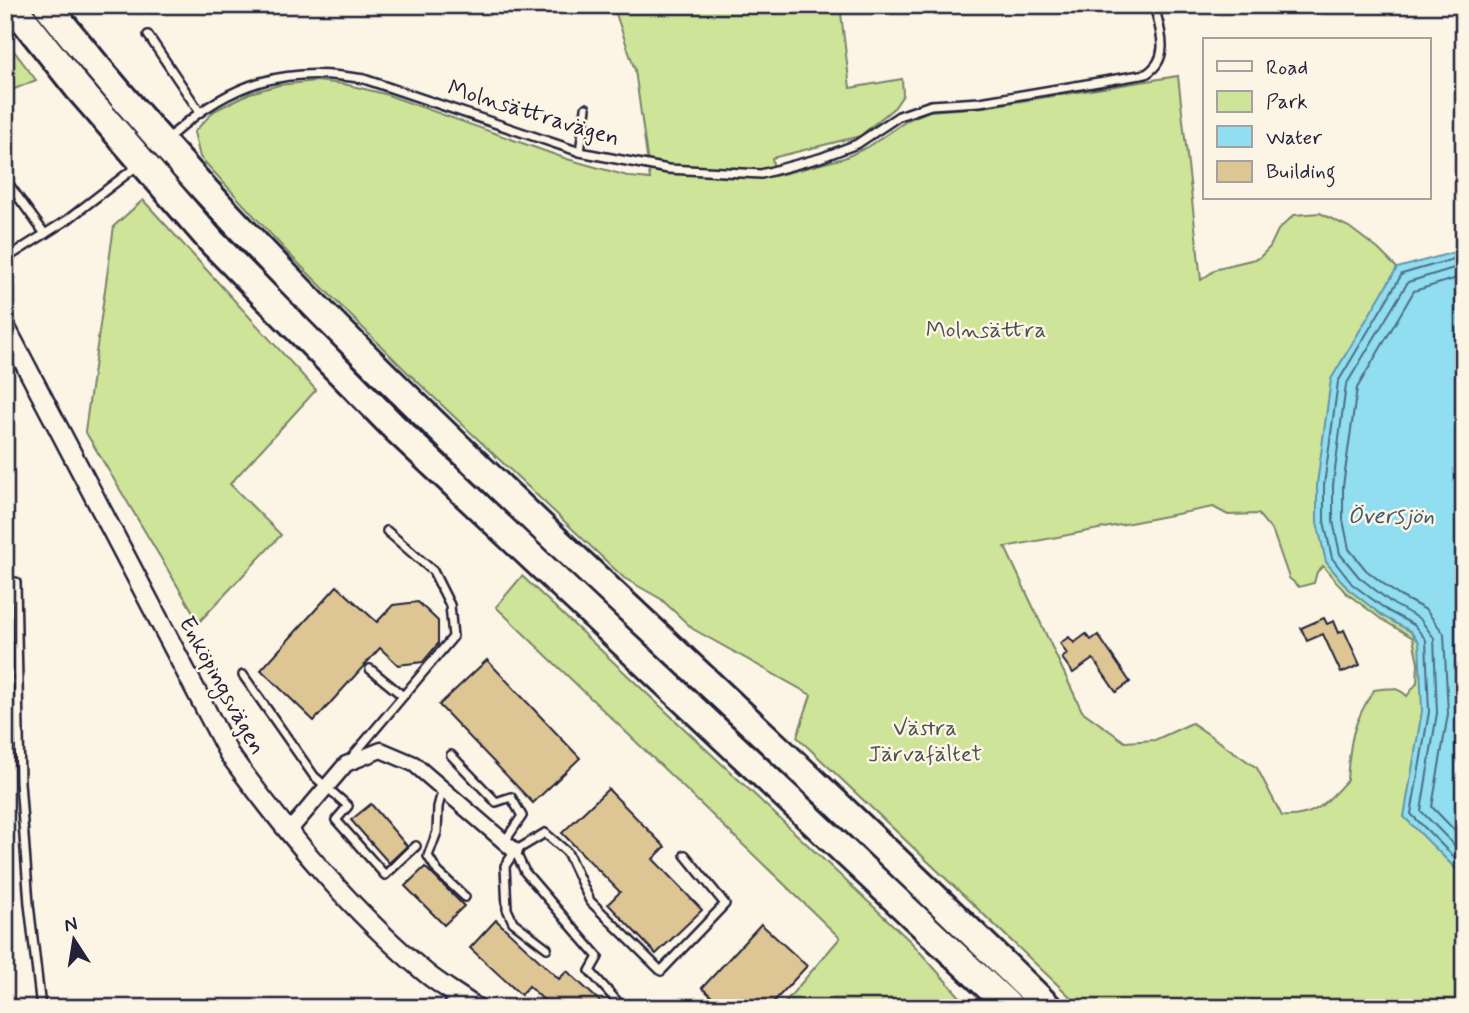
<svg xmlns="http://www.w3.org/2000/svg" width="1469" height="1013" font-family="Mynerve,sans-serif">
<rect width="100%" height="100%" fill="#fcf5e5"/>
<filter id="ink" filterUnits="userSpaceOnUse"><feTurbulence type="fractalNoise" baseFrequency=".0143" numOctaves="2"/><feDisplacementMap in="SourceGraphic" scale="14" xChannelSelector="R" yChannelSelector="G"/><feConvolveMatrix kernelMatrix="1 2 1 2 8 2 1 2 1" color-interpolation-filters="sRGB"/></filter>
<g filter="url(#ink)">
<g fill="#cee499" stroke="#78836a" stroke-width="2" fill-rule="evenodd">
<path d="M613,5h227l10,83 52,-9 1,16 -8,12 -35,29 -88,22 3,18 69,-18 24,-11 40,-27 21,-9 55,-4 194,-31 23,204 17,-12 41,-10 11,-11 8,-17 16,-15 26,-2 29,14 29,22 19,19 -20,35 87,-17v722h-382l-285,-271 14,-42 -118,-66 -32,-30 -37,-21 -221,-210 -114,-114 -89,-97 -6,-25 20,-21 36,-18 29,-8 37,-4 28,3 41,10 182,65 64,18 19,2 -15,-109zM1213,507l15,8 30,-1 15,18 16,46 10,9 15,-4 3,-11 6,-6 22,26 36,27 32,19 5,25 -1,20 -10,13c-10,-10 -20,-8 -33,-6 -22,33 -24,52 -27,90 -21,23 -32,38 -65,36l-25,-48 -65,-45 -37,17 -30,2 -43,-31 -77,-164z"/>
<polygon points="5,39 36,80 5,93"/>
<polygon points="143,200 316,390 230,484 281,535 199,622 85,431 114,226"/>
<polygon points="522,576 911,942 970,1008 780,1008 840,938 496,607"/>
</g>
<polygon fill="#90def0" stroke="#6493a8" stroke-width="2" points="1464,231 1464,877 1404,817 1422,711 1419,642 1410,631 1384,617 1348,589 1326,562 1317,522 1317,484 1331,379 1397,268 1455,252"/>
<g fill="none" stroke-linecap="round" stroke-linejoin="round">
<g stroke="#4e6d83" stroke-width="2">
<polyline points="1464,249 1457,258 1402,274 1338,382 1324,485 1324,521 1332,558 1352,584 1388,611 1414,625 1426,640 1429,712 1411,814 1464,867"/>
<polyline points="1464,265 1408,282 1346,385 1333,485 1333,521 1340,554 1359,577 1393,604 1420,619 1434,638 1437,713 1421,811 1464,855"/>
<polyline points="1464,276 1414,291 1357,388 1343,486 1343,520 1349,549 1366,570 1398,595 1426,610 1444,634 1448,714 1432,807 1464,840"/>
</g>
</g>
<g fill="#dec594" stroke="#22223b" stroke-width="2">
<polygon points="337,586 377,622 393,605 418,602 438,621 438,644 423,662 398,665 380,648 314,721 261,670"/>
<polygon points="1324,618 1327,624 1334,621 1339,633 1344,630 1360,665 1341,673 1323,634 1307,641 1301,628"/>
<polygon points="1086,634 1091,640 1098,635 1130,682 1116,692 1093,659 1073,673 1062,658 1067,654 1060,643 1069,637 1074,643"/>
<polygon points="487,660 580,758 533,803 439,705"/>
<polygon points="608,789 665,847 653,859 702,910 656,954 608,904 620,892 562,833"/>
<polygon points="371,804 407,846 389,863 351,820"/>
<polygon points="425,867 464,906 444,925 405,886"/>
<polygon points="496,920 559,979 567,971 607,1008 552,1008 529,986 521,995 470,948"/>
<polygon points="761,924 807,966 768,1008 724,1008 702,988"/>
</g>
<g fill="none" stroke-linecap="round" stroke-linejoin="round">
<g stroke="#22223b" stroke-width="12">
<g id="service">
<polyline points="148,35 199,111"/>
<path d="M173,134c58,-52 114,-69 191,-55l216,73 88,17 93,5 59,-16 37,-14 42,-28 32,-11 49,-3 166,-28c26,-16 14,-44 8,-69"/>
<polyline points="580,152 586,108"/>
<polyline points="5,179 45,234"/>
<polyline points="5,259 67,220 132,170"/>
<polyline points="16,582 20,782 29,904 41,1008"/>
<polyline points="370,669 403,696"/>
<polyline points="243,675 314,776 348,806 336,820 385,875 416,846"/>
<polyline points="451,755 496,802 511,797 522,816 505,841"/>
<polyline points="351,758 453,637 450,605 433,571 387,531"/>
<polyline points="443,788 438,807 437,832 428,856 438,872 465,897"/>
<polyline points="515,851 525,872 598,957 590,971 623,1008"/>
<polyline points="547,948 513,922 507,909 505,866 515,851 545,833 567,852 590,901 661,971 725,904 685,855"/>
</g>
</g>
<g stroke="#22223b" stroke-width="19">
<g id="minor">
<polyline points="289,831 346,764 381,750 414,764 515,851"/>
<polyline points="450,1008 462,997"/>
</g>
</g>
<g stroke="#22223b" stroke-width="23">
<path id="tertiary" d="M5,326l224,428c58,79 122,157 198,220 15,12 33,22 49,34"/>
</g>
<g stroke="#22223b" stroke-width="32">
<g id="motorway">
<polyline points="12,5 78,88 212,242 395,428 1011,1008"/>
<path d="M47,5c154,195 331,367 511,537 164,154 330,308 491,466"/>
</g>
</g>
<use href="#service" stroke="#fcf5e5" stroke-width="7"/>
<use href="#minor" stroke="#fcf5e5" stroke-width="14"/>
<use href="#tertiary" stroke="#fcf5e5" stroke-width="18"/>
<use href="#motorway" stroke="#fcf5e5" stroke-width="26"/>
</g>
</g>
<g text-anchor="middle" stroke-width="5" stroke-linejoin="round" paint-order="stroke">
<g font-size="23" fill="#22223b" stroke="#fcf5e5">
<text transform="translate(534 112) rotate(17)" y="8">Molnsättravägen</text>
<text transform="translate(223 685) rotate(61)" y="8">Enköpingsvägen</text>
</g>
<g font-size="23" fill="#4d5252" stroke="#fcf5e5">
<text x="986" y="337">Molnsättra</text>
<text x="925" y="735">Västra<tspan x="925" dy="26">Järvafältet</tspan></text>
</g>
<g font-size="24" font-style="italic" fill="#435a71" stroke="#fcf5e5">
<text x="1391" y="523">Översjön</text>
</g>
</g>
<rect width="1469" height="1013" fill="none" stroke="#fcf5e5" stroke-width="28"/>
<rect x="14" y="14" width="1441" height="985" fill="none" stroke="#22223b" stroke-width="2.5" filter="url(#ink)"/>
<rect x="1203" y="38" width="228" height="161" fill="#fcf5e5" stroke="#a5a1a1" stroke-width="2"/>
<rect x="1217" y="61" width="35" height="10" fill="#fcf5e5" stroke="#a5a1a1" stroke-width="2"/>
<text x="1266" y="74" font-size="21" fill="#22223b">Road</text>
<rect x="1217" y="91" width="35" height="21" fill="#cee499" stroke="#a5a1a1" stroke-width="2"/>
<text x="1266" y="108" font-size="21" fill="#22223b">Park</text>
<rect x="1217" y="126" width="35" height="21" fill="#90def0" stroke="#a5a1a1" stroke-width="2"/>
<text x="1266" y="144" font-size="21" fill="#22223b">Water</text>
<rect x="1217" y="161" width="35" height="21" fill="#dec594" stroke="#a5a1a1" stroke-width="2"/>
<text x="1266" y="178" font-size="21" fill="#22223b">Building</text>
<g transform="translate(74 940) rotate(348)" stroke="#fcf5e5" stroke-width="5" paint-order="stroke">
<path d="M0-5L12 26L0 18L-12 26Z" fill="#22223b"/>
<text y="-10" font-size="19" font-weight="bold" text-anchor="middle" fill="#22223b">N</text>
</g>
</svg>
